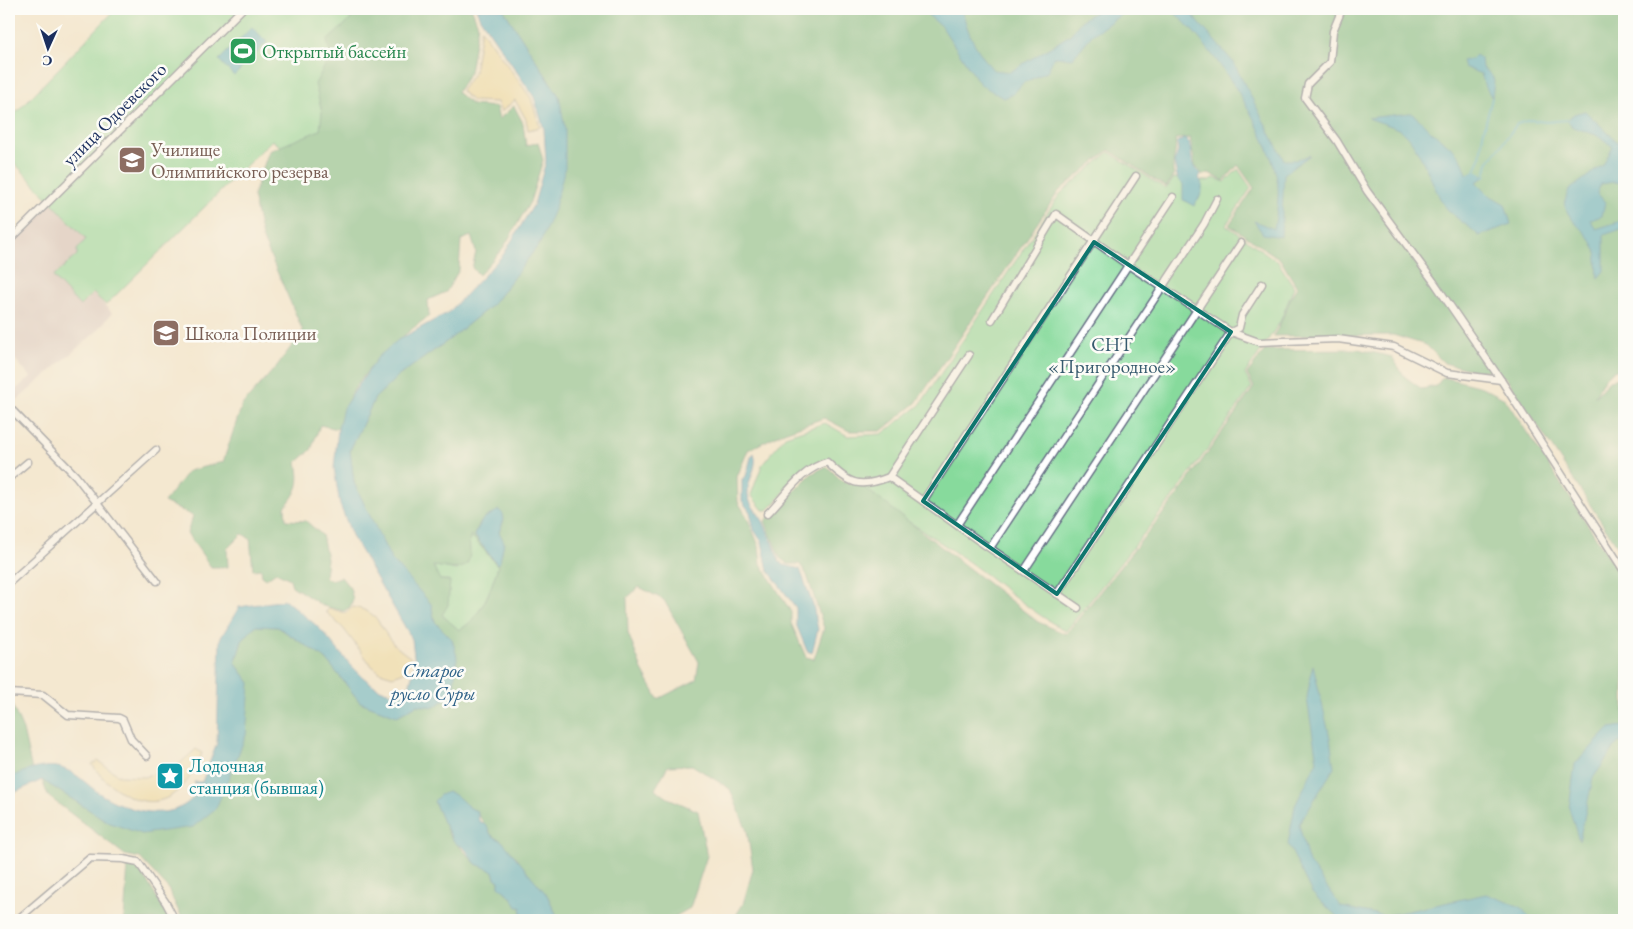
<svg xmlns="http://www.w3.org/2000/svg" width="1633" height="929" font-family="'EB Garamond',serif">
<rect width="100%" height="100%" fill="#fdfcf7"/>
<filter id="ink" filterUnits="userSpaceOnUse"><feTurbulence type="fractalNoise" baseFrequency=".02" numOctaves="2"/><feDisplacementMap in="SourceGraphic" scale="10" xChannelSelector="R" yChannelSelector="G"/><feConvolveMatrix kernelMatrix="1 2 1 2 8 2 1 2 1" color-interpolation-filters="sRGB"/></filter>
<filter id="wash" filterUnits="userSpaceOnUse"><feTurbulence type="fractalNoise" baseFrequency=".0096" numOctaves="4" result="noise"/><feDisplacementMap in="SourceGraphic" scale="20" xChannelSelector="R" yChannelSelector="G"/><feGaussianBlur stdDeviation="1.12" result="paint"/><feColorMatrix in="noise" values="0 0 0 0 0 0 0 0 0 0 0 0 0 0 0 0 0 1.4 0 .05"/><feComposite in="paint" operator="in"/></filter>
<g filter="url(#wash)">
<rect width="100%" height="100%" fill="#f4e8d0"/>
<polygon fill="#d2bfbf" points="51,202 86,239 77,250 77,255 53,277 81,306 93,293 112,313 97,331 15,402 9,395 31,377 9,353 9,255 16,242"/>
<g fill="#87da9c" stroke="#51847d">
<polygon points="116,9 354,9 373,35 302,163 272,140 106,305 93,293 80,306 53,277 77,255 77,250 86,239 9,157 9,120"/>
<path d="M1109,152l57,37 8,-11 33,3 7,-3 11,4 13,-13 13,19 -25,37 52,37 16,25 -14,35 -35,52 7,13 -79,110 -107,134c-35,-19 -65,-46 -97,-69 -48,-34 -100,-63 -144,-103 -35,13 -34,30 -57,51h-5l-12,-15 11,-30 23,-29 40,-13 23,13 34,-2 38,-29 140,-211z"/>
<path d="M471,535l27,31c-7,23 -17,53 -39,64l-17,-15 7,-35h-10l-6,-15 23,5c20,-11 8,-19 15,-35z"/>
</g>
<g fill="#6dba84" stroke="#447471" fill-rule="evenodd">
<path d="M347,9h125l6,16 -8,47 -13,20 15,13 24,2 3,12 15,-13 9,17 3,23 12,-4 5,18 -13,42 -26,45 -25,28 -7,-7 4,-16 -5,-16 -10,4 -2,30 -13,22 -18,8 1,16c-40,30 -80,63 -91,113l-18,-4 -9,25 -14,12c4,21 2,28 -12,45l1,13 20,1 16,14 5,24 -2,18 5,3 11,-3 9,11 3,11 -3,8 -6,4 -21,-5 -31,-20 -2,-7 -14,-7 -10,7 -4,-2 -1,-8 -8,1 -3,-32 -8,-4 -15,15 1,18h-17l-24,-34 6,-17 -29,-14 24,-31 35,-9 19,-57 34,-38 27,-36 -41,-94 -9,-41 16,-45 51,-21 2,-18 -7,-28 16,-29 -4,-14 24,-22z"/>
<path d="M503,9h1121v360c-18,0 -22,14 -29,28l14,-17 15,-3v179l-118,-178 -13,-8 -16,1 -33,-8 -18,-18 -33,-10 -120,1c11,-15 13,-33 24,-49l-17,-28 -51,-34 25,-37 -16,-23 -14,16 -15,-8 -6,2 -8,-9 -5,-28 -15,1c3,13 -5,24 -1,37l-8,11 -57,-37 -50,41 -143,212 -35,28h-32l-25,-13 -40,14 -36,18 -11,27 1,25 8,13 13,31 2,18 30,48v11l15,34 8,2 10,-31 -17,-53 -7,-11h-12l-8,-6 -15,-37 46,-47 16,-8 15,15 22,6 174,135 28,12 108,-134 80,-113 -7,-13 18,-24 93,-1 34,8 13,20 17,12 14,-3 7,-9 39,10 23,12 119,181v340h-891l10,-16 10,-35 -6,-38 -17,-42 -38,-24 -24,1 -13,23 13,9 30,13 9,45 -17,52 -21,12h-110l-12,-25 -26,-29 -4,-9 -6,-3 -9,-13 -11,-6c-3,-10 -11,-14 -14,-24l-11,-5 -32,-5 15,34 27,29 12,3 5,4 2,7 4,3v5l22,21 2,13h-340l-16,-33 -27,-29 -15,-3 -77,-59 -6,-16 68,43 83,4 57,-144 -15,-20 7,-22 13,-15 23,1 48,32 34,43 37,14 20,-11 17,2 18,-68 -17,-17 -4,-18 -40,-44 -37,-77 -4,-33 25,-52 22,-21 53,-38 43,-35 47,-61 19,-147zM499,511l5,9 -5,12 4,10 -4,20 -2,2 -23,-29 6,-12zM471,535l27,31c-7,23 -17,53 -39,64l-17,-15 6,-10 2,-24 -10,-1 -7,-14c15,1 37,11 37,-15 0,-7 -2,-9 1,-16zM639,587l25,13 35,62 -3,18 -38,19 -16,-29 -14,-37 -1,-35z"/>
<polygon points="9,698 23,730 32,770 9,778"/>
<polygon points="128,865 138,866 170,920 124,920"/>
</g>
<g fill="#eeda9e" stroke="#84847e">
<polygon points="481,29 531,98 540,127 528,130 526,119 515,100 501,112 497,102 472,101 461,91 474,72"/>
<path d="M353,607c27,5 24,17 39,35 4,5 12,11 18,15l1,2 -6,2 -1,11 -11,4 -13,-4 -8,-6 -29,-38 -17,-16 3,-4 16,5z"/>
<path d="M196,749l6,4c-14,36 -40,63 -79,40 -13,-8 -23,-16 -31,-29l6,-3 22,15 24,1 33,-11z"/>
</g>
<g fill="#46aac5" stroke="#306c92">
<path d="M476,9h27l56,87 6,33v38l-10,40 -15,36 -47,61 -43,35 -53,38 -22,21 -25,52 4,33 37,76 40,45 4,18 17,17 5,18 -4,37 -19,13 -17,-2 -20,11 -37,-14 -34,-43 -48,-32 -23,-1 -13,15 -7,22 15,20 -4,52 -14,35 -16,38 -23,19 -51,7 -32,-11 -68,-43 -33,15v-17c14,-7 39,-16 55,-9 15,5 25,18 38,26 28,17 75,30 96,-4l-4,-9h8l15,-39 3,-104 19,-32 46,-7c12,10 25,19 36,30 20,21 49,69 83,63l5,-6 6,-23 -3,-25 -59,-101 -13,-33 -6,-37 4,-39 5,-21 35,-51 20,-17 51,-28 54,-57 31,-51 12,-43 -2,-32 -10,-32 -54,-79z"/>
<path d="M921,9h41c6,27 14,40 31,61l17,2 60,-37 12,-15 18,-11h29l-37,26 -19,23 -19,-1 -7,15 -24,11 -10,11 -10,4 -23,-14 -38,-57z"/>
<path d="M1170,9h17l46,53 51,98h12l14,-5 -26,19 -3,63 -18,-3 -9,-13 20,8c2,-13 5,-28 4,-42 -4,-51 -68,-146 -108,-178z"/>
<polygon points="252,27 267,42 234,76 219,60"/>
<path d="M1476,55l5,4 1,9c17,11 11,13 10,30l-8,-14 -3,-10 -17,-7 -2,-6 10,-2z"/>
<path d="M1585,111l39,37v35l-10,-1 -13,2 -4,9 8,9 -3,14 -12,4 6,9 28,-9v8l-20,7v36l-6,7c-1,-9 0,-23 -4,-32 -9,-20 -39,-30 -25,-56l34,-25 10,-18 -14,-11 -26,-9 -6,-7 7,-6z"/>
<path d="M1410,113c10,5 15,13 23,20 18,15 27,17 34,41l8,-3 11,5 -10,6 13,13 16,9 6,20 -32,12c-11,-12 -28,-19 -37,-34 -9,-16 -26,-64 -42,-72 -9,-5 -22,-8 -32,-12z"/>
<path d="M1184,139l5,3c3,13 1,23 12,32l-2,4c7,10 1,19 -5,28l-11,-6v-15l-5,-5 -4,-17 4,-12 -1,-9z"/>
<path d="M754,453c5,15 -7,26 -6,41 1,11 10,18 15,27 6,13 11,26 16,40l5,4 16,4 13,36 5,24 -6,24 -5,-2 -11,-27v-16l-28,-38 -6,-28 -8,-12 -4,-18 -8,-11v-22l4,-3 5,-19z"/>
<polygon points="499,510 503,514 504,520 499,532 504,542 500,562 497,564 474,535 483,519"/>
<polygon points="1313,665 1330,738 1334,768 1299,824 1308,861 1341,907 1385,916 1486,894 1521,907 1531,920 1452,918 1446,920 1341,920 1312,893 1288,844 1295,806 1317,761 1307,698"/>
<polygon points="1624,726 1624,742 1618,743 1593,778 1579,841 1569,808 1575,764 1610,728"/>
<path d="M448,792c13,3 16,15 29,19l2,10 8,5 4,9 11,6 45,54 12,25h-36l-2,-13h-4l-5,-9 -13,-12v-5l-4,-3 -2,-7 -17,-7 -12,-16 -9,-5 -12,-21 -9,-21 6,-6z"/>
</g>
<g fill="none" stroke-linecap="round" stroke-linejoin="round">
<g stroke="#46aac5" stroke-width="2">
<polyline points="1481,174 1475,171 1480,158 1483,134 1492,98"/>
<polyline points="1485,176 1488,163 1517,124 1530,120 1546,122 1567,120"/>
</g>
</g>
</g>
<g filter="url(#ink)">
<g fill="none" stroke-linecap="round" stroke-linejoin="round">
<g stroke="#677086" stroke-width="9">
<g id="minor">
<polyline points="1342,9 1333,31 1330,62 1308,84 1305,98 1337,141 1367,191 1434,282 1501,380"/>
<polyline points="9,241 242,9"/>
<polyline points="992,320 1056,214 1128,265 1231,332 1259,342 1338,339 1394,347 1447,373 1501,380 1624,571"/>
<polyline points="9,407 76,476 157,581"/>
<polyline points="889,477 969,355"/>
<polyline points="9,478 28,462"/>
<polyline points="923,501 1136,176"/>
<path d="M767,514c19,-19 33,-44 60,-52 22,22 32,27 62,15l93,66 96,65"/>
<polyline points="957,525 1173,197"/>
<polyline points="990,548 1204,224 1217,199"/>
<polyline points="1024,571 1241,243"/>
<polyline points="9,583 156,450"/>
<polyline points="1057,594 1231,332 1239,328 1242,315 1262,284"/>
<polyline points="9,693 43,695 68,715 119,718 123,720 131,739 147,756"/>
<polyline points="17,920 90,858 123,859 138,862 166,903 175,920"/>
</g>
</g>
<use href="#minor" stroke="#fff" stroke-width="6"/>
</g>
</g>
<path d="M0 0H1633V929H0ZM1094,242l137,90 -174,262 -134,-93z" fill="#f4e8d0" fill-opacity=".55" fill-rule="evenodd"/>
<path fill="none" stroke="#0f766e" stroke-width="4" stroke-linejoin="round" d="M1094,242l137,90 -174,262 -134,-93z"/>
<defs>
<g id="stadium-square" transform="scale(1.4375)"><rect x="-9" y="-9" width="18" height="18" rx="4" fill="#2e9e5b" stroke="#fdfcf7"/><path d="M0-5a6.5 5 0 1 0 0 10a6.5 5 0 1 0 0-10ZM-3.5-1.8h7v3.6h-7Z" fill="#fff"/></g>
<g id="university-square" transform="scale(1.4375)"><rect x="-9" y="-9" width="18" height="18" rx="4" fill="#8d6e63" stroke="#fdfcf7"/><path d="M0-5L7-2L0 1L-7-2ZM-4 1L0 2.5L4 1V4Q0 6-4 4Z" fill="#fff"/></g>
<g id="school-square" transform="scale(1.4375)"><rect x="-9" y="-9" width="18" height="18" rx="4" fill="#8d6e63" stroke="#fdfcf7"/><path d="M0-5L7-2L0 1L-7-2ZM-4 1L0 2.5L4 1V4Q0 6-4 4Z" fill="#fff"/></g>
<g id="sight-square" transform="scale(1.4375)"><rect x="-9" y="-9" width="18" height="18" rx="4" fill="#0f9aa8" stroke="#fdfcf7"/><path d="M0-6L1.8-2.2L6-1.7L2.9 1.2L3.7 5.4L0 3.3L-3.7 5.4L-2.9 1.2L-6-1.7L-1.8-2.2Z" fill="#fff"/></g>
</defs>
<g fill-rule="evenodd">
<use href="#stadium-square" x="243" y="51"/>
<use href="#university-square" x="132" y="160"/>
<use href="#school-square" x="166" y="333"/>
<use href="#sight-square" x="170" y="776"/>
</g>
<g text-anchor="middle" stroke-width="5" stroke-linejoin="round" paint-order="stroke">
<g font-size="19" fill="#27864d" stroke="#fdfcf7" text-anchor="start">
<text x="262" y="58">Открытый бассейн</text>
</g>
<g font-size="19" fill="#1b2f5e" stroke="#fdfcf7">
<text transform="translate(114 114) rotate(-45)" y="7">улица Одоевского</text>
</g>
<g font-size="19" fill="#785e54" stroke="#fdfcf7" text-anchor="start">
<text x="151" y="156">Училище<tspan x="151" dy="22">Олимпийского резерва</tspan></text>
<text x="185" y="340">Школа Полиции</text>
</g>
<g font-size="19" fill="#365a6e" stroke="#fdfcf7">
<text x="1112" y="351">СНТ<tspan x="1112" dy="22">«Пригородное»</tspan></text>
</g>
<g font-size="19" fill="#0d838f" stroke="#fdfcf7" text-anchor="start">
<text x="189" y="772">Лодочная<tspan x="189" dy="22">станция (бывшая)</tspan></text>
</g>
<g font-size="20" font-style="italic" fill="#2c6087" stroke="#fdfcf7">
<text x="433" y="677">Старое<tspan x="433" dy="23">русло Суры</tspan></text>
</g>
</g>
<rect width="1633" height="929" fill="none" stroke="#fdfcf7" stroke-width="30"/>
<g transform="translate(48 48) rotate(183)" stroke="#fdfcf7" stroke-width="4" paint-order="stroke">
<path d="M0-4L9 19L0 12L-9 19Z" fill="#1b2f5e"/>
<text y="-8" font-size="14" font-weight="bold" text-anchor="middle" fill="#1b2f5e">С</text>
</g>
</svg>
